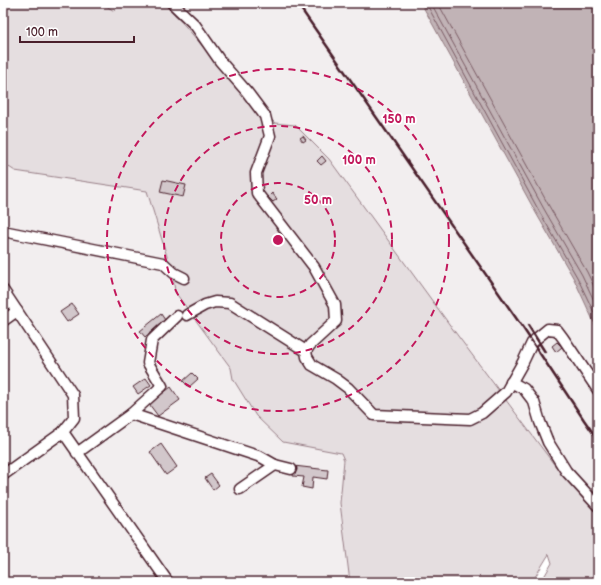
<svg xmlns="http://www.w3.org/2000/svg" width="601" height="585" font-family="'Balsamiq Sans',sans-serif">
<rect width="100%" height="100%" fill="#fff"/>
<filter id="ink" filterUnits="userSpaceOnUse"><feTurbulence type="fractalNoise" baseFrequency=".025" numOctaves="2"/><feDisplacementMap in="SourceGraphic" scale="8" xChannelSelector="R" yChannelSelector="G"/><feConvolveMatrix kernelMatrix="1 2 1 2 8 2 1 2 1" color-interpolation-filters="sRGB"/></filter>
<g filter="url(#ink)">
<g fill="#f2eeef">
<polygon points="102,3 120,3 114,12"/>
<polygon points="164,3 421,3 536,213 574,279 598,331 598,512 566,478 556,467 452,328 295,125 275,123 244,94 186,27"/>
<polygon points="3,163 15,171 147,191 173,276 192,316 232,368 233,379 283,442 341,452 344,460 340,503 350,582 3,582"/>
</g>
<polygon fill="#e5dee0" stroke="#987e86" points="3,3 102,3 114,11 120,3 164,3 186,27 244,94 275,123 295,125 329,159 452,328 556,467 566,478 598,512 598,582 541,582 552,563 549,554 532,582 350,582 340,503 344,460 341,453 283,442 256,416 233,379 231,368 175,292 173,276 147,191 15,171 3,163"/>
<polygon fill="#c1b3b6" stroke="#91787e" points="421,3 598,3 598,331 574,279 536,213"/>
<g fill="none" stroke-linecap="round" stroke-linejoin="round">
<g stroke="#7a5a63" stroke-width="1">
<polyline points="426,3 539,211 577,277 598,321"/>
<polyline points="431,3 544,209 582,275 598,309"/>
<polyline points="438,3 549,206 587,272 598,295"/>
</g>
</g>
<g fill="#d2c7cb" stroke="#4a1f2b">
<polygon points="303,136 306,140 303,142 300,138"/>
<polygon points="322,156 326,161 321,165 317,161"/>
<polygon points="163,180 186,185 183,197 160,192"/>
<polygon points="272,193 277,199 273,202 268,197"/>
<polygon points="72,304 79,314 67,322 60,312"/>
<polygon points="161,314 165,320 145,337 140,331"/>
<polygon points="557,342 562,347 556,352 552,346"/>
<polygon points="192,373 198,379 189,387 183,381"/>
<polygon points="146,378 151,385 138,394 133,387"/>
<polygon points="171,387 180,400 158,416 149,404"/>
<polygon points="161,444 177,467 166,475 150,452"/>
<polygon points="294,466 328,470 327,479 313,477 312,489 302,487 304,477 293,476"/>
<polygon points="211,474 219,485 213,490 205,478"/>
</g>
<g fill="none" stroke-linecap="round" stroke-linejoin="round">
<g stroke="#4a1f2b" stroke-width="13">
<g id="minor">
<polyline points="172,3 195,25 220,61 247,92 265,116 270,136 256,173 257,193 314,267 335,305 336,321 310,345 306,351"/>
<polyline points="3,231 163,263 174,273 184,278"/>
<polyline points="3,290 73,395 74,418 63,432 3,475"/>
<polyline points="187,315 205,305 215,302 230,303 306,351 307,357 312,365 336,379 348,388 374,415 470,419 482,413 506,392 523,362 532,343 537,338 548,329 557,330 563,338 598,390"/>
<polyline points="3,321 17,311"/>
<polyline points="511,382 524,389 534,402 540,422 548,442 566,471 598,506"/>
<polyline points="131,414 261,457 275,465 291,469"/>
<polyline points="63,432 168,582"/>
<polyline points="77,453 131,414 162,386 148,363 152,340 177,316"/>
<polyline points="240,489 275,465"/>
</g>
</g>
<use href="#minor" stroke="#fff" stroke-width="10"/>
<g stroke="#4a1f2b" stroke-width="2.5">
<polyline points="297,3 523,328 584,420 598,440"/>
<polyline points="528,325 545,352"/>
</g>
</g>
</g>
<g fill="none" stroke="#c2185b" stroke-width="2" stroke-dasharray="7 5">
<circle cx="278" cy="240" r="57"/>
<circle cx="278" cy="240" r="114"/>
<circle cx="278" cy="240" r="171"/>
</g>
<circle cx="278" cy="240" r="6" fill="#c2185b" stroke="#fff" stroke-width="2"/>
<g font-size="12" text-anchor="middle" font-weight="bold" fill="#c2185b" stroke="#fff" stroke-width="3.5" stroke-linejoin="round" paint-order="stroke">
<text x="399" y="123">150 m</text>
<text x="359" y="164">100 m</text>
<text x="318" y="204">50 m</text>
</g>
<rect width="601" height="585" fill="none" stroke="#fff" stroke-width="16"/>
<rect x="8" y="8" width="585" height="569" fill="none" stroke="#4a1f2b" stroke-width="1.5" filter="url(#ink)"/>
<path d="M20 36v6h114v-6" fill="none" stroke="#4a1f2b" stroke-width="2"/>
<text x="26" y="36" font-size="12" fill="#4a1f2b" stroke="#ffffff" stroke-width="3" paint-order="stroke">100 m</text>
</svg>
